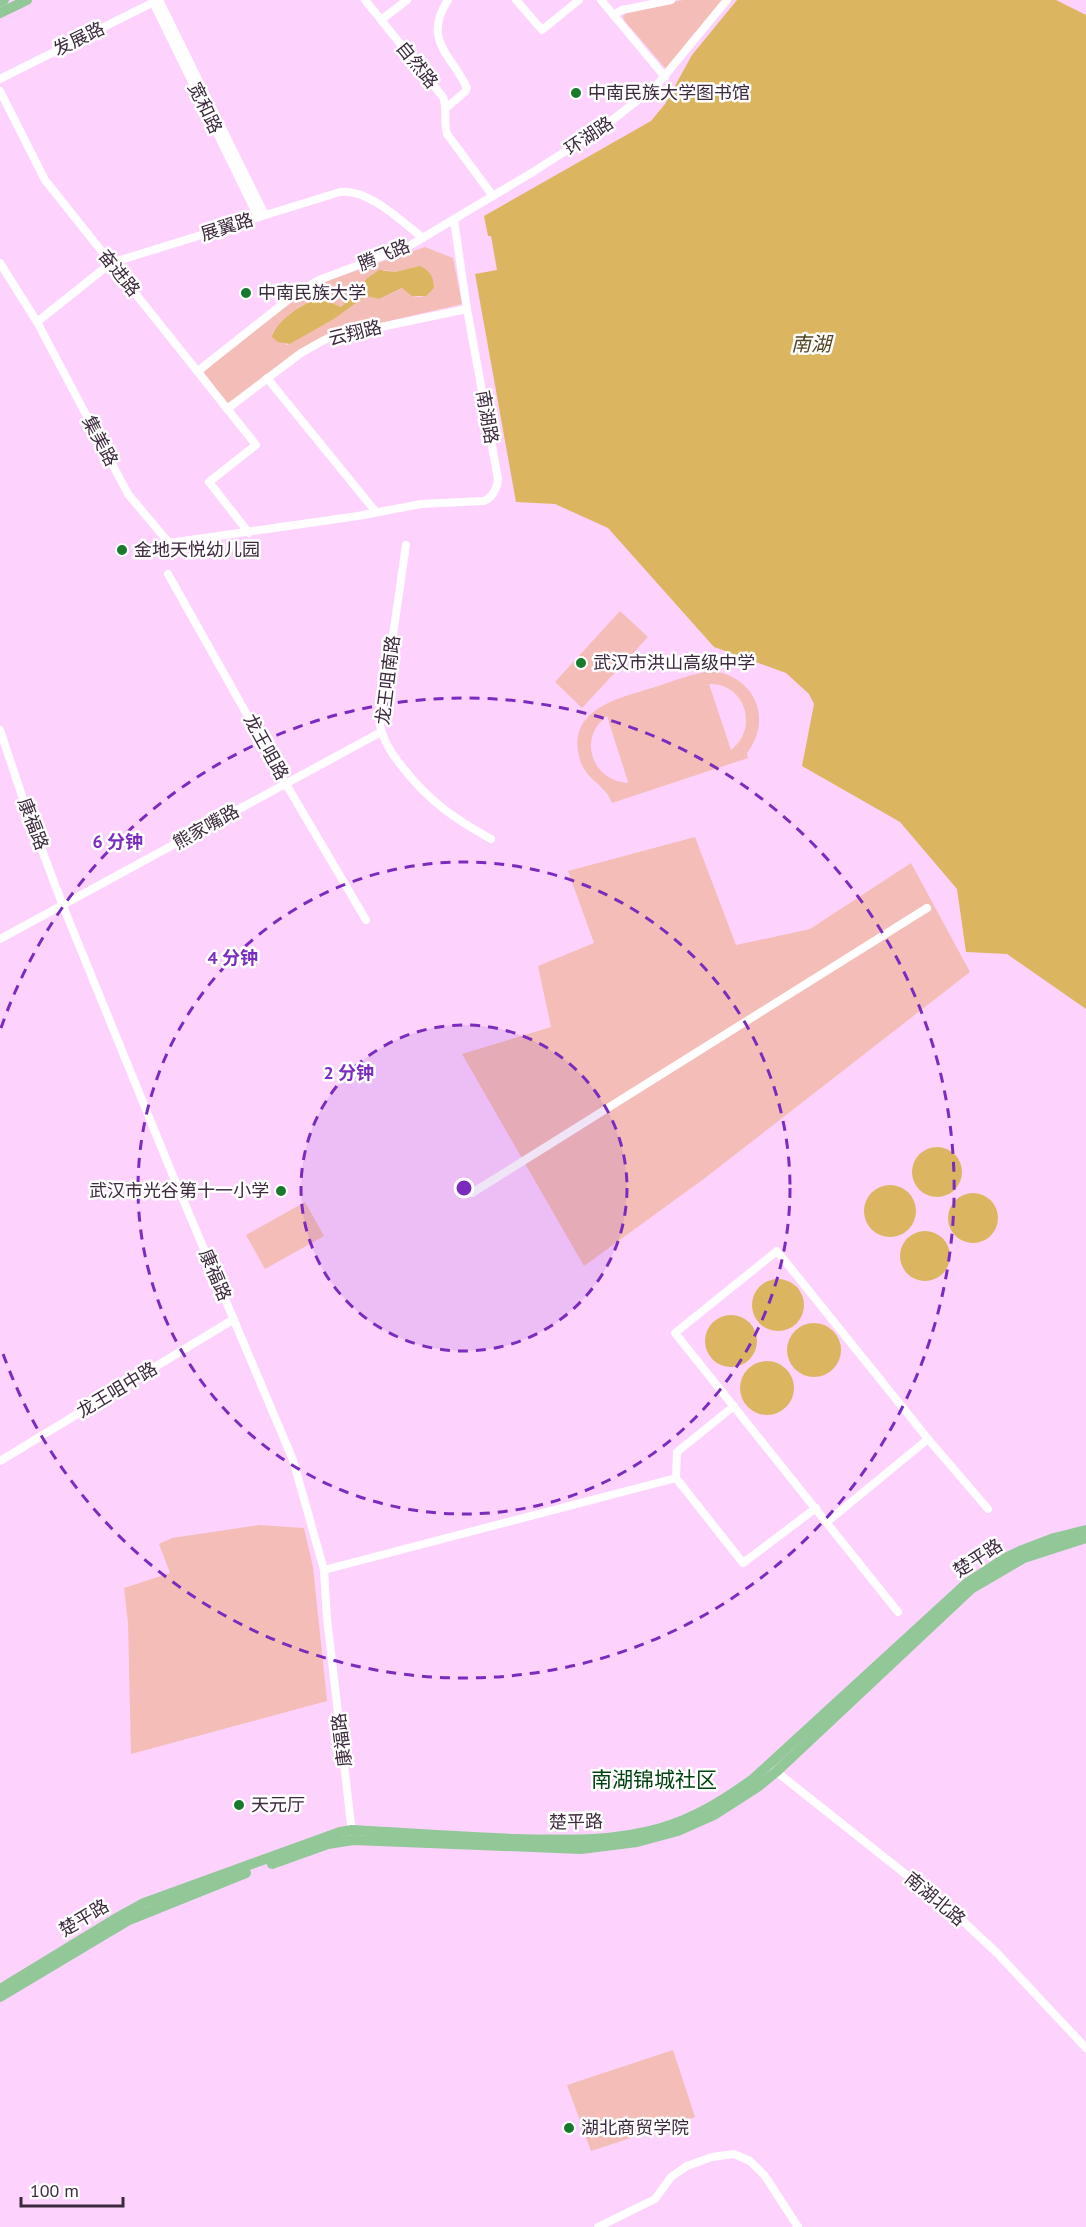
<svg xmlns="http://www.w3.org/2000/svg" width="1086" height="2227" font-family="'PT Sans','Noto Sans SC',sans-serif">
<rect width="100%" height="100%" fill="#fdd3fd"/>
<g fill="#f4bdb7" fill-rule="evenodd">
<polygon points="683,0 725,0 666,69 624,20 623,16 630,11"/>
<path d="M425,247l28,11 9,46 -137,32 -21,11 -72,55 -5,1 -23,-30 2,-4 89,-71 28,-16zM419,266l14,14 1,8c-11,12 -19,12 -31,0l-24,11 -13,-3 -32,23 -44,25 -3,1 -15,-11c5,-12 32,-34 45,-34 9,0 16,4 24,7l16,-15 9,-13 18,-9 11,2z"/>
<polygon points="620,611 648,637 582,708 555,682"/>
<path d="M713,671c42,6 60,48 34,82l1,5 -136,45c-6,-18 -26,-23 -32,-43 -15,-51 39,-62 75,-73 19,-6 38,-14 58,-16zM709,684c37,-1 50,45 22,66zM607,716l21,66v1c-36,-2 -51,-45 -21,-67z"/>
<polygon points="695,837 736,945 810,929 911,863 970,972 705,1178 584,1266 462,1054 551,1027 538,966 594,943 568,871"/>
<polygon points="305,1202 324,1236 265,1269 246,1235"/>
<polygon points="259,1525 304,1528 313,1567 327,1701 131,1754 128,1623 124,1588 170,1573 159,1544 172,1538"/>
<polygon points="673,2050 695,2117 591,2151 567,2085"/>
</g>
<g fill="#dbb560">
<polygon points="737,0 1056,0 1086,15 1086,1009 1007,954 966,952 957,889 900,822 802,766 814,704 809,694 786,673 714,647 608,528 555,504 516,502 475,274 497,270 491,236 488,236 484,216 651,121 665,104 692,55"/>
<path d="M419,266c10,3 15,11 15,22l-8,8h-14l-10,-8 -23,11 -13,-3 -32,23 -44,25 -12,-2 -6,-5c1,-13 33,-37 46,-37 8,0 16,4 23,7l16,-15 9,-13 13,-9 16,2z"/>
<circle cx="937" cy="1172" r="25"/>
<circle cx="890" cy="1211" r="26"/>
<circle cx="973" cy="1218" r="25"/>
<circle cx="925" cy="1256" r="25"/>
<circle cx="778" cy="1305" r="26"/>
<circle cx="731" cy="1341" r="26"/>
<circle cx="814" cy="1350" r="27"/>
<circle cx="767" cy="1388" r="27"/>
</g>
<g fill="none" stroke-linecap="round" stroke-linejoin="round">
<g stroke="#fff" stroke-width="8">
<polyline points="152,0 258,217"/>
<polyline points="159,0 265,215"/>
<path d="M365,0l78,97c5,12 0,25 4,37l46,62"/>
<polyline points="516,0 542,30 579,0"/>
<polyline points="601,0 665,77"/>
<polyline points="613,15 622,10 671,0"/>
<polyline points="381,20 407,0"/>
<polyline points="0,79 158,0"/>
<polyline points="0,91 45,180 256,445 209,482 249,533"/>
<path d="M446,108l19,-16 2,-4c-16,-34 -45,-48 -19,-88"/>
<path d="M0,263l37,59 91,172 41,49 189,-27 63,-12 63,-3c8,-3 14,-14 14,-22l-31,-170 -13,-89"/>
<path d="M37,322l74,-59 229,-71c28,-4 62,30 83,46"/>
<polyline points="198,371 298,292 319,280 409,246 533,172 606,125 657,85 727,0"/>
<polyline points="267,378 376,512"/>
<polyline points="227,409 301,353 328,338 467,309"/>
<path d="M406,545l-26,180c3,17 13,31 24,44 26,33 51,50 87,70"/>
<polyline points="168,574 286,784 366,920"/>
<polyline points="0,730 23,799 63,906 171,1171 293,1460 324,1570 327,1618 352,1833"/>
<polyline points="0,939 381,732"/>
<polyline points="472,1193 927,908"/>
<polyline points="734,1406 677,1452 676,1478 743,1563 816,1508"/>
<polyline points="0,1461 234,1319"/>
<polyline points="827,1522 928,1439"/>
<polyline points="324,1570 676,1478"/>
<polyline points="898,1612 675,1333 777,1251 928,1439 988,1509"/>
<polyline points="773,1769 952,1911 996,1952 1086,2048"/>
<polyline points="598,2227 655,2199 671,2177 687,2166 712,2157 734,2154 750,2161 765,2176 798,2227"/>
</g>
<g stroke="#92c798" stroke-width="10">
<polyline points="0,2 4,0"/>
<polyline points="0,13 27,0"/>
<polyline points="272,1864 328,1844 353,1840 581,1849 637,1842 678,1831 714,1815 759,1786 776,1772 971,1589 1024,1558 1086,1538"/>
<path d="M0,1989l115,-70 29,-16 196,-71 12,-2c54,3 109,7 164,9 49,1 96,3 145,-11 34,-10 63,-28 92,-49l214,-196 40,-26 13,-6 34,-13 32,-8"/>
<polyline points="0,1997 129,1920 246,1873"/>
</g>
</g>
<circle cx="464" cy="1188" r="163" fill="#7b2cbf" fill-opacity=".12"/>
<g fill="none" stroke="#7b2cbf" stroke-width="3" stroke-dasharray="10 8">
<circle cx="464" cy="1188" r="163"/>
<circle cx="464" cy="1188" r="326"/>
<path d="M1 1028A490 490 0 1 1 1 1348"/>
</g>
<g fill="#177a2c" stroke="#fff" stroke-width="2">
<circle cx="576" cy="93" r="6"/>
<circle cx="246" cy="293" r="6"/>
<circle cx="122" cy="550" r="6"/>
<circle cx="581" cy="663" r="6"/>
<circle cx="281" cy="1191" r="6"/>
<circle cx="239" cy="1805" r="6"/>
<circle cx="569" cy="2128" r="6"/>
</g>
<g text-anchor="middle" stroke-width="5" stroke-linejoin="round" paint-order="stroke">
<g font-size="18" fill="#3d293e" stroke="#fff">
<text transform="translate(79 39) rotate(-26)" y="6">发展路</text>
<text transform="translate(417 65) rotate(51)" y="6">自然路</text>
<text transform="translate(205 108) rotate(64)" y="6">宽和路</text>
<text transform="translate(589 136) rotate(-34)" y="6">环湖路</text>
<text transform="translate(227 227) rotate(-17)" y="6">展翼路</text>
<text transform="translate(384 255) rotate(-22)" y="6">腾飞路</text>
<text transform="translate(119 273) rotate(51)" y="6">奋进路</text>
<text transform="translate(355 333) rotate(-14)" y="6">云翔路</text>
<text transform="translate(487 417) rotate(80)" y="6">南湖路</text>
<text transform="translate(100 441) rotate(62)" y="6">集美路</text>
<text transform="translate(388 680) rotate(-83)" y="6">龙王咀南路</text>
<text transform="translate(266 747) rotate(61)" y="6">龙王咀路</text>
<text transform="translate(33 824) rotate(69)" y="6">康福路</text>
<text transform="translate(206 827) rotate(-29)" y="6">熊家嘴路</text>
<text transform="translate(215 1275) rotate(67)" y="6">康福路</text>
<text transform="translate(117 1390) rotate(-31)" y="6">龙王咀中路</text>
<text transform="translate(978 1558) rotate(-33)" y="6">楚平路</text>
<text transform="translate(342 1740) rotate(-97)" y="6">康福路</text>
<text transform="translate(576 1822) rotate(-1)" y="6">楚平路</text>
<text transform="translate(935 1899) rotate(40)" y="6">南湖北路</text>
<text transform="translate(84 1918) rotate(-31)" y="6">楚平路</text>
</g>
<g font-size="18" fill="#3d293e" stroke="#fff" text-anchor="start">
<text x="588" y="99">中南民族大学图书馆</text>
<text x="258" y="299">中南民族大学</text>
<text x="134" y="556">金地天悦幼儿园</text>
<text x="593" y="669">武汉市洪山高级中学</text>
<text x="269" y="1197" text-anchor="end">武汉市光谷第十一小学</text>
<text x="251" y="1811">天元厅</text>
<text x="581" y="2134">湖北商贸学院</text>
</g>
<g font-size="20" font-style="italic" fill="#53431f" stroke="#fff">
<text x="811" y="351">南湖</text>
</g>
<g font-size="21" fill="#004210" stroke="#fff">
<text x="654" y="1787">南湖锦城社区</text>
</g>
</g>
<circle cx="464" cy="1188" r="9" fill="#7b2cbf" stroke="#fff" stroke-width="3"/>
<g font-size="18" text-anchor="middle" font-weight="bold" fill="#7b2cbf" stroke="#fff" stroke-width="5" stroke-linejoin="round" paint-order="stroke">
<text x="118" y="848">6 分钟</text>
<text x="233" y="964">4 分钟</text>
<text x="349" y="1079">2 分钟</text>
</g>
<path d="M21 2197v9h102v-9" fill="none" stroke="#3d293e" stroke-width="3"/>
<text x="30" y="2197" font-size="18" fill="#3d293e" stroke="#ffffff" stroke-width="4.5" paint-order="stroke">100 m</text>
</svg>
